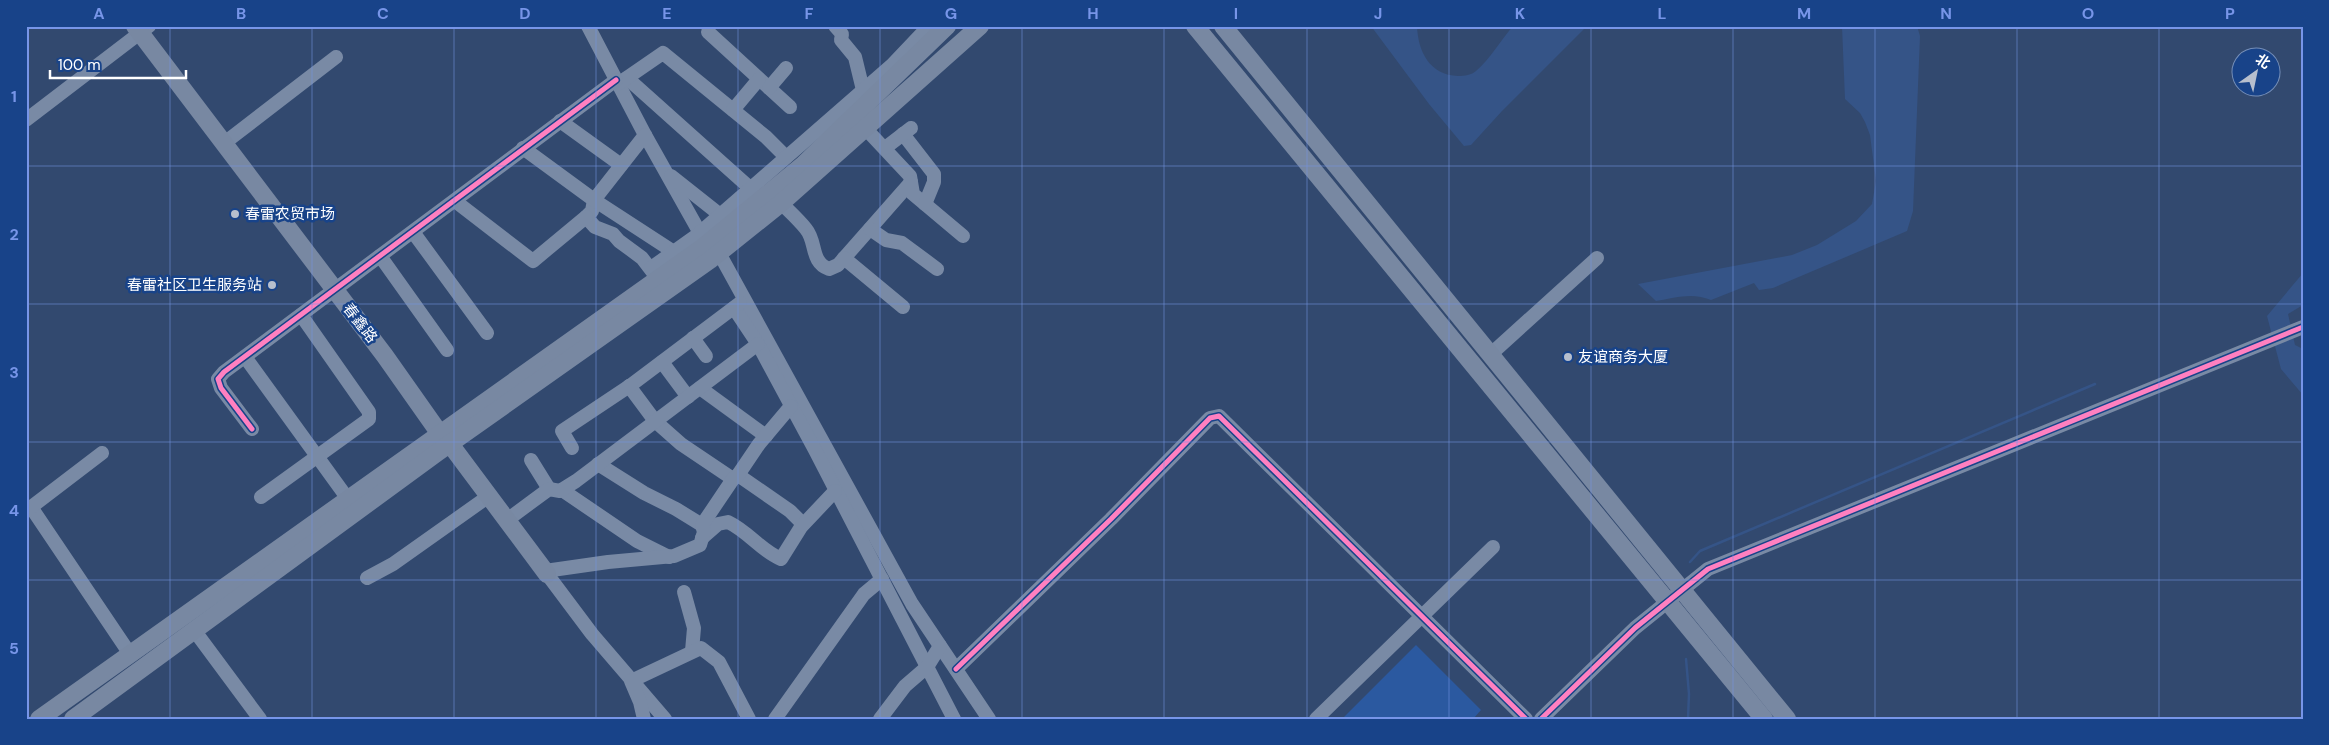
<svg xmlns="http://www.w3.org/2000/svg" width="2329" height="745" font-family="'DM Sans','Noto Sans SC',sans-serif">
<rect width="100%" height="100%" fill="#32496f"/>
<polygon fill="#2b59a0" points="1416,645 1481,710 1473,719 1342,719"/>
<g fill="#355487">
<path d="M1371,26h46c1,26 13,49 41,50 6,0 14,-1 18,-5 14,-12 25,-31 37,-45h74l-85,85 -31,34 -7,1 -35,-42z"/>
<path d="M1842,26h75l3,10 -7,175 -6,20 -134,57 -14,2 -5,-7 -43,17c-19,-8 -36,-2 -55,1l-18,-17 154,-29 25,-10 39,-24 16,-17 4,-23 -6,-46 -5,-13 -5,-9 -15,-14z"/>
<polygon points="2303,273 2303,305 2288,314 2295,345 2303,349 2303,395 2281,369 2267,316"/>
</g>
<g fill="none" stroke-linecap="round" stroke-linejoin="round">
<g stroke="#355487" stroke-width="2.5">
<polyline points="1690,562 1700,551 2095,384"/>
<polyline points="1686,659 1689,694 1688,719"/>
</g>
<g stroke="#798aa5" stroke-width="14">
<polyline points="588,26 645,135 700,233"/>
<polyline points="835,26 842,34 841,40 855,57 863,90"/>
<polyline points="708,32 790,107"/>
<polyline points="627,78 750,188"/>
<polyline points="618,84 663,53 766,137 786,157"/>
<polyline points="769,88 786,68"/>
<polyline points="733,110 759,79"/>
<polyline points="860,119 865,128 910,176 913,194 963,236"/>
<polyline points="26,120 149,26"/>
<polyline points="560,121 621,165"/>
<polyline points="903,134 934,174 934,182 925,204"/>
<polyline points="645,135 594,200 592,211 586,217 595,227 613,234 619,241 642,258 655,275"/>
<polyline points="223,144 336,57"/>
<polyline points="523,148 594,200 674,252"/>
<polyline points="885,148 911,128"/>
<polyline points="671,176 719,214"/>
<polyline points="455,201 533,261 586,217"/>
<path d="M781,203c8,8 18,17 25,26 11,13 4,33 23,40l9,-4 73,-83"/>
<polyline points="870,229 886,240 902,243 937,269"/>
<polyline points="413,232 487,333"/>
<polyline points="719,253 912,604 989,719"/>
<polyline points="380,256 447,350"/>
<polyline points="844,258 903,307"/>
<polyline points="651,268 696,236 892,65 929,26"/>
<polyline points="734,308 758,344 815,450 954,719"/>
<polyline points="693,338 706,356"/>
<polyline points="1491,354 1597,258"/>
<polyline points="245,357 348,499"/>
<polyline points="662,362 688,397"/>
<polyline points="629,386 655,421 681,444 733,479"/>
<polyline points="700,388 766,436"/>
<polyline points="252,429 221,388 218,379 224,372 616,80"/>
<polyline points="572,448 562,431 631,385 740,303"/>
<polyline points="531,460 549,489"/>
<polyline points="598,464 644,493 676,509 702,525"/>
<polyline points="738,475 790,511 803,524"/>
<polyline points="562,490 637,541 669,557"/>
<polyline points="261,497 369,419 369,412 301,315"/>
<polyline points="31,507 130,654"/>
<polyline points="26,511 102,453"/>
<polyline points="507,520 549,489 560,491 576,481 758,344"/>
<path d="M702,538l16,-14 10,-2c21,10 32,28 53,37l20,-32 34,-36"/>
<polyline points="545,571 608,562 674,556 700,545 704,532 702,525 733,479 738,475 759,444 791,406"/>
<polyline points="547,574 592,634 665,719"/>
<polyline points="367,578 393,564 489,496"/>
<polyline points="684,592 694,628 692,651"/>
<polyline points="194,630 260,719"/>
<polyline points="956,669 1111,519 1210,418 1219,416 1526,719"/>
<polyline points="644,719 640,702 631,681 701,648 719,662 749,719"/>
<polyline points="775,719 864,594 882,579"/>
<polyline points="880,719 905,686 927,667 940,646"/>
<polyline points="1316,719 1493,547"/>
<polyline points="1541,719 1635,628 1708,569 2303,327"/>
</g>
<g stroke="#7888a2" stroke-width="18">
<polyline points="135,26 385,356 440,434 450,444 547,574"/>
<polyline points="1195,26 1764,719"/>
<polyline points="1223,26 1787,719"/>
<polyline points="39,719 703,247 803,165 947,26"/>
<polyline points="73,719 438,452 710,260 780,204 980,26"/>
</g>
<g stroke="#184389" stroke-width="8">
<g id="cycleway">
<polyline points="252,429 221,388 218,379 224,372 616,80"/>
<polyline points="956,669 1111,519 1210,418 1219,416 1526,719"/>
<polyline points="1541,719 1635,628 1708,569 2303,327"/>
</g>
</g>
<use href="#cycleway" stroke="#ff80c0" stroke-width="5"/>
</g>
<path fill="none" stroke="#7795e8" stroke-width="1" stroke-opacity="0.55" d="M170,26v693M312,26v693M454,26v693M596,26v693M738,26v693M880,26v693M1022,26v693M1164,26v693M1307,26v693M1449,26v693M1591,26v693M1733,26v693M1875,26v693M2017,26v693M2159,26v693M26,166h2277M26,304h2277M26,442h2277M26,580h2277"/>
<g fill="#b7bfcd" stroke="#184389" stroke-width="2">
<circle cx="235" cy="214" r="5"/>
<circle cx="272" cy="285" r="5"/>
<circle cx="1568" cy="357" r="5"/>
</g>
<g text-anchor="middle" stroke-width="5" stroke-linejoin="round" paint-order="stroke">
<g font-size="15" fill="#fff" stroke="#184389" text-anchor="start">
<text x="245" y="219">春雷农贸市场</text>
<text x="262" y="290" text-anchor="end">春雷社区卫生服务站</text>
<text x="1578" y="362">友谊商务大厦</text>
</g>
<g font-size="15" fill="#fff" stroke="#184389">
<text transform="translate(360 323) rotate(52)" y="5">春鑫路</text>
</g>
</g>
<rect width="2329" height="745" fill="none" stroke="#184389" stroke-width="55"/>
<g transform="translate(2256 72) rotate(33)"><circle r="24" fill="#184389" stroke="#748eb8"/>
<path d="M0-4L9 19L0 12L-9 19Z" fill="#b7bfcd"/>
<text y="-8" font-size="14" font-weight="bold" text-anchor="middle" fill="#ffffff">北</text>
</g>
<path d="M50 70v8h136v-8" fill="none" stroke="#ffffff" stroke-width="2.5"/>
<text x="58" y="70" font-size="15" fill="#ffffff" stroke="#184389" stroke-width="4" paint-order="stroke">100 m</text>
<rect x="28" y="28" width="2274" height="690" fill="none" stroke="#7795e8" stroke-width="2"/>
<g font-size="16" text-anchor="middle" font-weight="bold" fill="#7795e8">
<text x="99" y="19">A</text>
<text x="241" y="19">B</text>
<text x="383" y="19">C</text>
<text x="525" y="19">D</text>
<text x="667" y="19">E</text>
<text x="809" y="19">F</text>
<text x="951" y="19">G</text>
<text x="1093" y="19">H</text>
<text x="1236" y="19">I</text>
<text x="1378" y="19">J</text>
<text x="1520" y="19">K</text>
<text x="1662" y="19">L</text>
<text x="1804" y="19">M</text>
<text x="1946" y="19">N</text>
<text x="2088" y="19">O</text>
<text x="2230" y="19">P</text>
<text x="14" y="102">1</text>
<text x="14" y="240">2</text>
<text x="14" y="378">3</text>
<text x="14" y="516">4</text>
<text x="14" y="654">5</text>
</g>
</svg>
